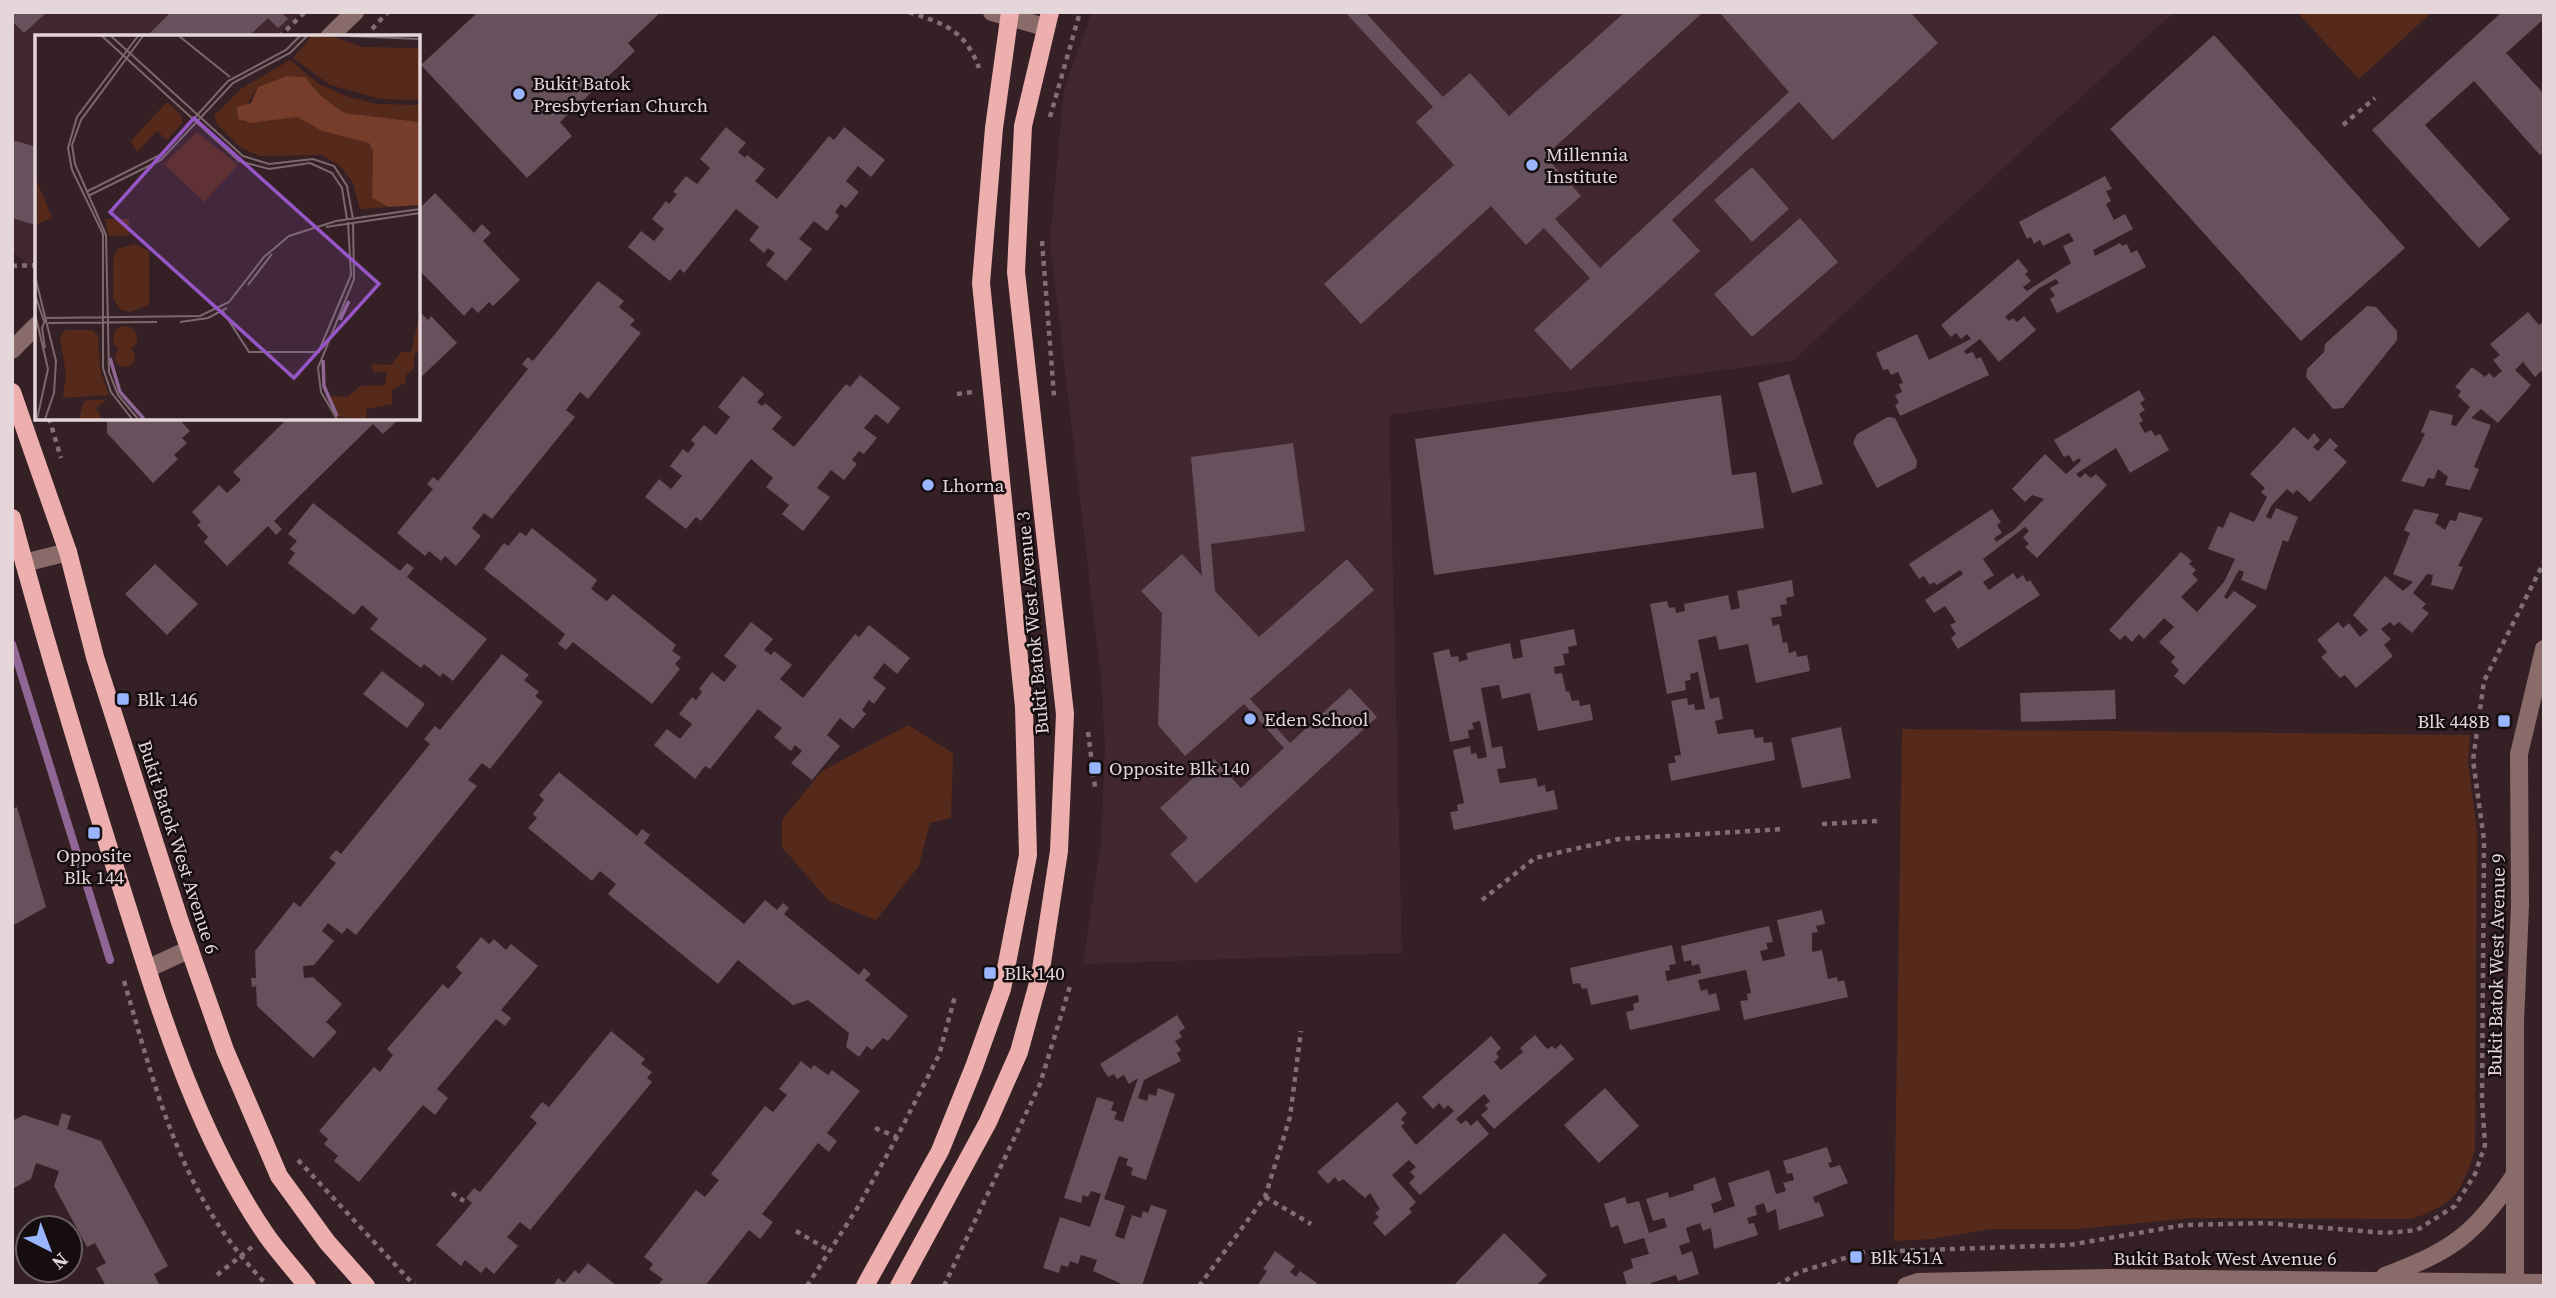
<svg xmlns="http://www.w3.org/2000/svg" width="2556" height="1298" font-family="'Source Serif 4',serif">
<rect width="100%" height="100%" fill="#352025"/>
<g fill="#43272f">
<polygon points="12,12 301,12 276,37 37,37 35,272 12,250"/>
<polygon points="1092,12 2174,12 1792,361 1389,415 1402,953 1083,964 1101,842 1105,750 1102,688 1050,241 1064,89"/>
</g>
<g fill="#562a1b">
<polygon points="2297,12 2432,12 2359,79"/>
<polygon points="908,725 953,753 951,818 930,823 919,866 876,920 829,901 782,847 782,820 822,771"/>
<path d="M1902,729l568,6 -2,27 9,70 -2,318c-15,44 -18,53 -63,69l-219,-1 -115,11h-86l-59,10 -39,2z"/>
</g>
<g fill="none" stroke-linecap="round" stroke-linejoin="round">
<polyline stroke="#906694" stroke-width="8" points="12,644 110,960"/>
</g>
<g fill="#66515d">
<polygon points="12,12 47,12 24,33 12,21"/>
<polygon points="171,12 281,12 288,19 278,28 268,18 248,37 146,37"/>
<polygon points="478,12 661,12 628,43 635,51 560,122 572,136 527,178 421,65"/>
<polygon points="1345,12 1365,12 1443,97 1470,73 1509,116 1625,12 1700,12 1701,14 1545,156 1581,196 1555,219 1600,268 1789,92 1719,12 1910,12 1938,43 1833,140 1799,102 1672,220 1700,251 1571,370 1534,330 1590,278 1544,228 1526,245 1491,206 1361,324 1324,284 1454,165 1416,122 1433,107"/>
<polygon points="2502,12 2544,12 2544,19 2506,53 2544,94 2544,152 2540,155 2474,81 2425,125 2510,219 2479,248 2372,130"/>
<polygon points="2214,35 2405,248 2301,341 2110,129"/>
<polygon points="726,127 746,143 738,152 745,158 747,155 765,169 755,181 777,199 829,136 834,140 844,127 885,160 871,177 858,166 846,181 859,192 846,208 841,204 835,212 839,216 827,231 814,221 799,239 812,249 786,281 766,265 775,253 768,248 764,253 749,240 759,227 736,209 684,273 680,269 670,281 628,247 641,231 654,241 664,229 652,219 666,201 669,204 677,194 673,192 686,176 697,184 710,168 700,159"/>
<polygon points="12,140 37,147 35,225 12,218"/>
<polygon points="1752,167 1789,209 1752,242 1714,200"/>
<polygon points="2105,176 2112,189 2106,191 2111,201 2106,204 2114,220 2125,214 2133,229 2093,250 2095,256 2120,243 2122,246 2127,244 2131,253 2137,250 2146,267 2057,313 2050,299 2055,296 2050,288 2059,283 2056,279 2039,288 2005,317 2009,321 2013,318 2017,322 2024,316 2036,330 1999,362 1980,339 1964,351 1966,354 1973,352 1976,359 1981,357 1989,375 1900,416 1895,405 1899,403 1895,395 1902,392 1899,384 1903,383 1898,372 1891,375 1888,369 1883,370 1876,353 1917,334 1929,360 1971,339 1967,334 1961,339 1956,333 1951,337 1941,325 2018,259 2028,271 2025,274 2031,281 2023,287 2027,291 2071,263 2063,246 2074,241 2069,233 2043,246 2040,240 2034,244 2031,237 2027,239 2019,222"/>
<polygon points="435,193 474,233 482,224 491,233 483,241 520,280 493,306 489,302 478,313 472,307 464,316 418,269 418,210"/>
<polygon points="1800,218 1838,262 1752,337 1714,294"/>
<polygon points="598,281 624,301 619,307 635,320 630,325 641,333 588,399 580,392 566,410 575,417 492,519 484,513 472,528 481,536 456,566 445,556 441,561 429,551 425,556 397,533 433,489 427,484 433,477 438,481 528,369 522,364 528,357 533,361"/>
<polygon points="2367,306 2376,307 2397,331 2397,340 2343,408 2333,409 2306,377 2307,369 2324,352 2325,344"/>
<polygon points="418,310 428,320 431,316 457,343 418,380"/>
<polygon points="2528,312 2539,325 2544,321 2544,375 2541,371 2535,377 2523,362 2515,370 2531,385 2498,423 2481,409 2471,418 2491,425 2474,467 2479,469 2470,490 2445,485 2448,477 2438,469 2434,479 2428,478 2424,487 2401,481 2425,434 2421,432 2430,410 2453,415 2451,425 2456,426 2470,407 2458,396 2461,391 2455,387 2472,367 2485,377 2489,373 2494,378 2502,371 2493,360 2500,355 2490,344"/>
<polygon points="1789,374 1823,484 1792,493 1758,383"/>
<polygon points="860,375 900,408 888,424 876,414 864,428 877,438 864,454 859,451 852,460 857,464 844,480 831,470 817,488 830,497 803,531 782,514 789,505 766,487 773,478 751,459 701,521 696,517 686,529 645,497 659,479 671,489 682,476 670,466 683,449 688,453 695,444 691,440 704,425 716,435 730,417 718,407 743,376 764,394 757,402 762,406 765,403 782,417 772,429 794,447 846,384 850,387"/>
<polygon points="2139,390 2145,400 2140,403 2145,410 2139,414 2143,421 2139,423 2145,433 2151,430 2155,436 2160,434 2169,450 2130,473 2116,448 2076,474 2080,478 2085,473 2091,478 2096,474 2107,485 2037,558 2025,547 2029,544 2023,537 2029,531 2025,527 1983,559 1994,575 1983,582 1989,590 2013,573 2017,579 2023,575 2027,582 2030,580 2040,595 1958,649 1951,638 1956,634 1950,625 1956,622 1945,606 1934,613 1925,600 1963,574 1960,570 1937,585 1934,582 1930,585 1924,576 1919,579 1909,564 1992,509 2001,522 1997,525 2002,533 1994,538 1996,542 2014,530 2044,499 2032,495 2025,502 2012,489 2045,454 2066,474 2081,461 2079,458 2073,462 2069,455 2064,457 2054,440"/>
<polygon points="1721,395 1732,475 1756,472 1764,528 1434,575 1415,439"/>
<polygon points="1888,417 1895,418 1917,461 1916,468 1877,488 1853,443 1857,434"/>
<polygon points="107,418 178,418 190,431 182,438 187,443 174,455 178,459 153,483 107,433"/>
<polygon points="288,418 400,418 383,434 373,424 274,521 282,529 276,535 268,526 227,566 204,542 208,537 197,525 201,522 192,512 219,485 227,493 241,480 233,472"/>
<polygon points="2294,427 2308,440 2314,433 2320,440 2313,447 2318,451 2330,438 2338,446 2334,450 2347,462 2310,502 2297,490 2293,494 2287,489 2271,506 2266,517 2271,519 2276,508 2298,517 2288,542 2283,540 2266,590 2241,580 2244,572 2239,570 2224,597 2227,599 2234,591 2257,606 2184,685 2174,676 2179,670 2171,662 2175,657 2159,642 2174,627 2164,618 2144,639 2139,634 2132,642 2125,635 2120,640 2109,630 2181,552 2192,561 2189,564 2196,570 2192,574 2198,580 2181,597 2197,612 2224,582 2235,559 2208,549 2218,526 2223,528 2230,512 2254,522 2267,497 2261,492 2265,488 2250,474"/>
<polygon points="1293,443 1305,531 1211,544 1215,591 1259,637 1347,559 1374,590 1250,699 1290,743 1350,688 1377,717 1196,883 1170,854 1188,838 1160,808 1214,759 1241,788 1284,748 1244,704 1185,756 1158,725 1162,613 1141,591 1182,554 1202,576 1191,457"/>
<polygon points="313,503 400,571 407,563 414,568 407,577 487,639 453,681 443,673 440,677 424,664 421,668 370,629 378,619 362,605 354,615 288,563 295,553 290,549 297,541 288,534"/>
<polygon points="2414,509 2439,514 2435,523 2445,530 2450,520 2456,521 2459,512 2483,518 2458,566 2463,567 2453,590 2431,585 2433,575 2427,574 2413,593 2426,604 2422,608 2429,613 2412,633 2399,622 2394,626 2390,622 2381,629 2391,639 2384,645 2393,656 2356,688 2345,675 2340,678 2321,657 2327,652 2317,640 2338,622 2343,628 2349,623 2360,637 2368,630 2353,615 2385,576 2403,591 2413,582 2393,574 2410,533 2404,530"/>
<polygon points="532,528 597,580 591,589 607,601 613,594 676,645 672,651 681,657 675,664 680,669 652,704 573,642 566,650 558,644 565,634 484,569 504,543 508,546 520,532 526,536"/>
<polygon points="155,564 198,604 167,635 125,594"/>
<polygon points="1792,580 1794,596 1786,598 1787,604 1780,605 1782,616 1771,618 1773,626 1779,624 1783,643 1787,642 1789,653 1796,651 1797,657 1807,655 1810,671 1756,683 1748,644 1719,650 1716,636 1698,640 1710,699 1719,697 1723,719 1715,721 1718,734 1753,729 1755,738 1763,737 1764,743 1772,742 1775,760 1671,781 1668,764 1676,762 1674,756 1681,755 1671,701 1687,698 1688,705 1694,704 1695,710 1705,709 1698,672 1690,674 1691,680 1685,681 1686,690 1667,694 1650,604 1667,601 1669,608 1675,607 1676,613 1685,611 1684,604 1728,595 1731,610 1740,608 1737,591"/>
<polygon points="751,622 773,639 764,650 771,655 774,651 792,665 780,679 803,698 855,634 859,637 869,625 910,658 897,674 884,663 873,678 886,688 874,704 869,700 862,710 866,714 853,729 840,718 827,735 840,746 812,780 791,763 802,751 795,745 791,751 774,737 782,728 758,709 710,769 705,766 695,779 654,745 667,729 680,739 692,724 679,714 692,697 696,700 702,692 699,689 712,672 724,682 737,666 724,656"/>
<polygon points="1574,629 1577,645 1568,647 1569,653 1563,654 1565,665 1554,667 1555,674 1562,673 1566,692 1569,691 1572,701 1579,700 1580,706 1590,704 1593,720 1538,731 1530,693 1502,699 1499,685 1481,688 1492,748 1502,746 1506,768 1497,769 1500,783 1536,778 1538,787 1545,785 1546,792 1554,790 1558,809 1454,830 1450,812 1458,811 1457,805 1464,803 1453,750 1470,746 1471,754 1476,753 1478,759 1487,757 1480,721 1472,723 1474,729 1468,730 1469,738 1450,742 1433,653 1449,649 1451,657 1458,656 1459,662 1468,659 1466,653 1510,643 1513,659 1523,657 1520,640"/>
<polygon points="502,654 529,675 524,680 539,692 535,696 543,702 490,769 482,763 468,780 477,786 356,935 347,928 342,934 328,923 322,931 334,941 314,965 303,966 304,978 313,977 342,1004 326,1022 337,1032 313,1058 257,1006 256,986 252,987 251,978 256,978 255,951 294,902 300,907 336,863 329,858 336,850 341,854 430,744 424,739 435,726 440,730"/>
<polygon points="382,671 425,704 407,728 363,694"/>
<polygon points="2115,690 2116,719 2021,722 2020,693"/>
<polygon points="1841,727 1851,778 1802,788 1791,738"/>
<polygon points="559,772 637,836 642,829 650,835 644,843 744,924 765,900 777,910 783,903 789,908 784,914 859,975 864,968 871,974 865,980 908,1016 888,1041 883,1038 872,1050 867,1046 859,1057 846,1047 849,1033 808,1000 793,1005 738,960 718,984 608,894 616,884 600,871 592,881 528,828 537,818 533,814 544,800 539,795"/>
<polygon points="17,807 46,907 12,926 12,809"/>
<polygon points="1822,910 1825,924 1816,926 1818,932 1812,933 1812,952 1822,950 1828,979 1837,977 1838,982 1844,980 1848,997 1744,1020 1740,1001 1748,1000 1747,994 1751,993 1746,970 1698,980 1701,991 1707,989 1709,995 1716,993 1720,1010 1630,1030 1626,1012 1634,1010 1633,1004 1639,1002 1638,995 1591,1005 1587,988 1582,989 1580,983 1573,984 1570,968 1672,945 1676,964 1669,965 1670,970 1665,971 1667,981 1701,973 1699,964 1692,966 1691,960 1684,962 1681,946 1769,926 1773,942 1766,943 1768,949 1760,951 1763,961 1785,956 1777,920"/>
<polygon points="481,937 489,944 494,939 506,950 511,944 538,966 501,1010 511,1018 505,1026 496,1019 437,1089 448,1098 435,1115 423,1105 359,1182 334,1161 338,1156 324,1144 328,1139 319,1131 374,1067 380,1072 393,1055 387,1049 443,984 448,989 462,973 456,967"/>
<polygon points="1177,1015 1185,1028 1179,1032 1182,1037 1175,1041 1181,1050 1177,1053 1181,1061 1144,1080 1138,1098 1147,1101 1149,1094 1156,1096 1158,1088 1175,1094 1146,1180 1131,1175 1133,1168 1126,1165 1128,1159 1119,1156 1104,1199 1125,1206 1115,1236 1124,1239 1132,1215 1141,1218 1143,1211 1148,1213 1151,1205 1167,1210 1142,1286 1126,1286 1093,1271 1097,1260 1081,1255 1078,1264 1070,1261 1068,1267 1061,1265 1059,1273 1043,1268 1060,1217 1090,1227 1101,1194 1091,1191 1088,1197 1083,1195 1081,1203 1064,1198 1097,1097 1114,1102 1111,1110 1117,1112 1114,1119 1123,1122 1138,1078 1129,1084 1124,1075 1117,1079 1114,1074 1108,1077 1100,1064"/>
<polygon points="611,1031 645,1059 641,1064 652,1072 647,1078 652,1082 530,1230 520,1222 507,1237 518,1246 494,1274 486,1267 481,1273 465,1260 461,1266 436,1245 472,1203 466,1198 474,1188 480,1192 537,1123 530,1117 542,1102 549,1107"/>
<polygon points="1535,1035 1547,1049 1552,1046 1555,1049 1561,1044 1574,1059 1494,1129 1481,1115 1488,1109 1485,1105 1490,1101 1484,1094 1456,1119 1461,1124 1466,1120 1471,1126 1477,1120 1489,1134 1420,1195 1409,1183 1415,1177 1410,1172 1416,1167 1409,1160 1392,1175 1416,1202 1409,1209 1412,1212 1385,1236 1373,1223 1379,1217 1375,1213 1380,1209 1370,1193 1365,1198 1343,1179 1339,1182 1335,1177 1328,1184 1317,1172 1397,1102 1407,1113 1401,1119 1405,1123 1401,1126 1416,1145 1454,1111 1448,1105 1444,1109 1439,1103 1433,1109 1422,1097 1491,1036 1501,1048 1496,1053 1499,1057 1494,1062 1501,1070 1523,1052 1520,1048"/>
<polygon points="801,1061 811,1069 814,1065 828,1075 832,1070 860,1091 827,1133 837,1141 829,1152 818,1143 762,1214 773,1222 760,1239 749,1230 705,1286 661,1286 659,1284 663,1279 649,1269 653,1264 644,1257 696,1190 705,1197 719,1180 711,1174 765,1106 773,1112 787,1095 779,1089"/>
<polygon points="1605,1088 1639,1126 1599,1163 1564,1125"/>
<polygon points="62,1113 71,1116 67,1129 101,1141 168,1266 154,1274 160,1286 106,1286 96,1268 106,1263 95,1243 87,1247 54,1186 59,1171 36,1163 31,1179 12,1189 12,1121 24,1115 58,1126"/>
<polygon points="1827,1147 1832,1162 1828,1163 1830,1168 1840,1165 1848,1183 1813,1197 1815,1203 1819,1202 1824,1216 1779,1230 1776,1209 1767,1213 1764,1203 1755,1206 1757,1215 1747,1218 1749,1224 1754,1223 1758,1235 1714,1249 1711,1228 1703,1231 1700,1223 1686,1228 1690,1242 1679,1246 1682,1255 1692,1251 1699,1274 1678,1281 1676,1275 1651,1283 1652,1286 1627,1286 1623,1272 1633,1268 1631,1259 1649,1254 1644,1238 1624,1244 1618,1225 1611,1228 1604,1204 1625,1197 1627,1204 1639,1201 1649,1233 1667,1227 1664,1218 1653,1221 1646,1199 1668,1192 1669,1198 1694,1190 1693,1185 1715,1177 1722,1200 1711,1204 1714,1213 1735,1206 1728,1183 1769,1170 1776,1194 1786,1191 1783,1183 1794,1180 1792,1173 1787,1174 1783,1161"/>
<polygon points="1504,1233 1547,1275 1536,1286 1453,1286"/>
<polygon points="1275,1251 1295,1266 1290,1272 1296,1277 1300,1271 1317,1283 1314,1286 1257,1286 1267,1271 1263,1269"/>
<polygon points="588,1263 617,1286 553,1286 558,1278 564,1283 575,1270 579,1274"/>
</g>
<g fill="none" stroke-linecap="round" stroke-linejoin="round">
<g stroke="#816f73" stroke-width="4.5" stroke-dasharray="5 5" stroke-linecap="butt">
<path d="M909,12c36,12 56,18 70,56"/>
<polyline points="372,29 388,12"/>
<polyline points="279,37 305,12"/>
<polyline points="1050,117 1080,12"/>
<polyline points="2343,125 2375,98"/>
<polyline points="1042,241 1054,396"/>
<polyline points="12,266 37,265"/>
<polyline points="957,394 973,392"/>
<polyline points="49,418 61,458"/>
<polyline points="1088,732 1095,787"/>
<polyline points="1822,824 1877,821"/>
<polyline points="1482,900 1535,858 1561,852 1619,839 1784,829"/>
<path d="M124,981c34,115 57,217 144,305"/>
<polyline points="875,1128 897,1137"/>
<polyline points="298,1160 415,1286"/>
<polyline points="452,1193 464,1201"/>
<polyline points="1265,1197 1311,1224"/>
<polyline points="796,1231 830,1251"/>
<polyline points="217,1275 252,1247"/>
<polyline points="807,1286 858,1207 897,1137 939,1055 955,996"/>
<polyline points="944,1286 1040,1084 1071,983"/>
<polyline points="1199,1286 1265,1197 1290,1117 1301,1031"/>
<polyline points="1777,1286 1799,1272 1865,1252 2069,1245 2184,1225 2265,1223 2386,1233 2417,1230 2455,1206 2475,1174 2485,1145 2482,1100 2484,840 2473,760 2484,681 2544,562"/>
</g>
<g stroke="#896b6a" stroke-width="18">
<polyline points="992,12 1045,27"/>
<polyline points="329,37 355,12"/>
<polyline points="12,350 37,325"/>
<polyline points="24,563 68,552"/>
<polyline points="147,969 190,949"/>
<path d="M2385,1276c66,-25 90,-41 129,-100"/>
<polyline points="1906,1286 1918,1282 2109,1278 2544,1283"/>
<polyline points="2515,1286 2515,1022 2520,905 2519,754 2544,649"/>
</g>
<g stroke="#ecafad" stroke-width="18">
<polyline points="12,392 68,552 95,657 180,922 225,1050 279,1176 327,1242 366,1286"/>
<path d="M12,518c32,120 68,238 105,356 39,123 76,255 150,362 12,17 27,33 40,50"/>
<polyline points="865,1286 940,1151 974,1067 1002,989 1028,855 1024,707 981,283 994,128 1010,12"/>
<polyline points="899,1286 988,1122 1019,1052 1040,976 1059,851 1065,714 1016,272 1023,126 1050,12"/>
</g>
</g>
<g fill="#99b5fd" stroke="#160d0f" stroke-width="2.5">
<circle cx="519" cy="94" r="7"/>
<circle cx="1532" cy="165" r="7"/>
<circle cx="928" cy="485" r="7"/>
<rect x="116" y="692" width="14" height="14" rx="3.5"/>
<circle cx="1250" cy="719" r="7"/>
<rect x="2497" y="714" width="14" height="14" rx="3.5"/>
<rect x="1088" y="761" width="14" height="14" rx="3.5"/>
<rect x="87" y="826" width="14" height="14" rx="3.5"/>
<rect x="983" y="966" width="14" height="14" rx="3.5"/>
<rect x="1849" y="1250" width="14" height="14" rx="3.5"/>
</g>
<g text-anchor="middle" stroke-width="5" stroke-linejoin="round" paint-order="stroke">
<g font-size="19" fill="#e5d6da" stroke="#160d0f" text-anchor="start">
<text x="533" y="90">Bukit Batok<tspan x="533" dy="22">Presbyterian Church</tspan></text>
<text x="1546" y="161">Millennia<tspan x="1546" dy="22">Institute</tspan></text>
<text x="942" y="492">Lhorna</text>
<text x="137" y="706">Blk 146</text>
<text x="1264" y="726">Eden School</text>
<text x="2490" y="728" text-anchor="end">Blk 448B</text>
<text x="1109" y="775">Opposite Blk 140</text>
<text x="94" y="862" text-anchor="middle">Opposite<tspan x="94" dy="22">Blk 144</tspan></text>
<text x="1004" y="980">Blk 140</text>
<text x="1870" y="1264">Blk 451A</text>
</g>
<g font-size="19" fill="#e5d6da" stroke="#160d0f">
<text transform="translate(1032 623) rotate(-95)" y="7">Bukit Batok West Avenue 3</text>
<text transform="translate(179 847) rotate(72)" y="7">Bukit Batok West Avenue 6</text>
<text transform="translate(2496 965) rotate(-89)" y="7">Bukit Batok West Avenue 9</text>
<text x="2225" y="1265">Bukit Batok West Avenue 6</text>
</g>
</g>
<g transform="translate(35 35)">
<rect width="385" height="385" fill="#352025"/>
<path d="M277,1h19l31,11 58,1v52l-39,-1 -51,-14 -37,-27zM255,25l29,24 27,12 30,8 44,1v17l-76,-9 -24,-18 -15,-18 -18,-1 -29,11 -13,21 -2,14 54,-5 25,14 47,12 4,8 -1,47 17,9 -29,2 -7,-26 -13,-17 -18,-11 -62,1 -20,-9 -23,-23 -3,-8 27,-27zM132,67l14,13 1,8 -15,17 -10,-9 -20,21 -6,-11zM162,97l41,33 -34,37 -40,-38zM0,141l17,42 -17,7zM70,184h24v17h-20zM100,209l14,7v54l-19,7 -9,-2 -8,-11v-39l4,-11zM383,287l2,27 -6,6v14l-8,6 -1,8 -13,7v14l-26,5v10l-28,-2 -9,-21 18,1 13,-11 25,-1 2,-13h-14l-1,-8 19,1 10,-13h10zM78 303a12 12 0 1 1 24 0a12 12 0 1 1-24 0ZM30,295h27l6,5 2,34 9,26 -46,3 3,-24 -6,-36zM80 322a10 10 0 1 1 20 0a10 10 0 1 1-20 0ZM73,364l-12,9 6,11h-23l5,-18z" fill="#562a1b"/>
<path d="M252,41l18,1 15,18 24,18 76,9v83l-31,2 -17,-9 1,-47 -4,-8 -47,-12 -25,-14 -46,6 -13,-4 -1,-12 14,-4 7,-16z" fill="#763d2a"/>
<path fill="none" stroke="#906694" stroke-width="3.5" d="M305,285l9,-19M75,323l10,34 24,27M288,325l1,26 13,30"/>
<path fill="none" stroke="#7b696d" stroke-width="2" d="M67,1l137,125 30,8 41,-6 22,10 10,15 5,31M76,1l132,120 26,8 44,-5 21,7 13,20 6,33M144,1l51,41M313,1l72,3M51,157l76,-38 66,-73 58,-31 14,-14M53,161l73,-36 72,-77 57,-30 17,-17M291,192l94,-14M0,241l21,85 -2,32 -9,26M213,250l24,-31M0,260l9,26M187,275l27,42h71M0,278l13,56 -11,50M11,283l154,-2 29,-14 35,-45 25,-21 47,-15 84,-12M145,287l28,-4 19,-10M13,288l109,-1M10,313l-3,-20 4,-10M283,318l33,-78 -3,-53M97,384l-21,-27 -8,-24v-134l-31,-64 -4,-22 9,-31 61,-81M103,384l-20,-24 -9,-23 -3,-137 -31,-71 -3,-19 9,-25 62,-84M302,384l-16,-27 -3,-24 36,-89 -1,-57"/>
<path fill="#9656c6" fill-opacity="0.15" stroke="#9656c6" stroke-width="3.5" d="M159,83l185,166 -85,94 -184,-166z"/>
<rect width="385" height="385" fill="none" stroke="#e5d6da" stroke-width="3.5"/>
</g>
<rect width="2556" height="1298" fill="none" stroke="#e5d6da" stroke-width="28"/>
<g transform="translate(49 1249) rotate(138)"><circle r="33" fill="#160d0f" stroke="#695d60" stroke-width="2"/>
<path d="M0-5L12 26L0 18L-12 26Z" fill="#99b5fd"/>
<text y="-10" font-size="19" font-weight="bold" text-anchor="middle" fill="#e5d6da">N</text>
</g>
</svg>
